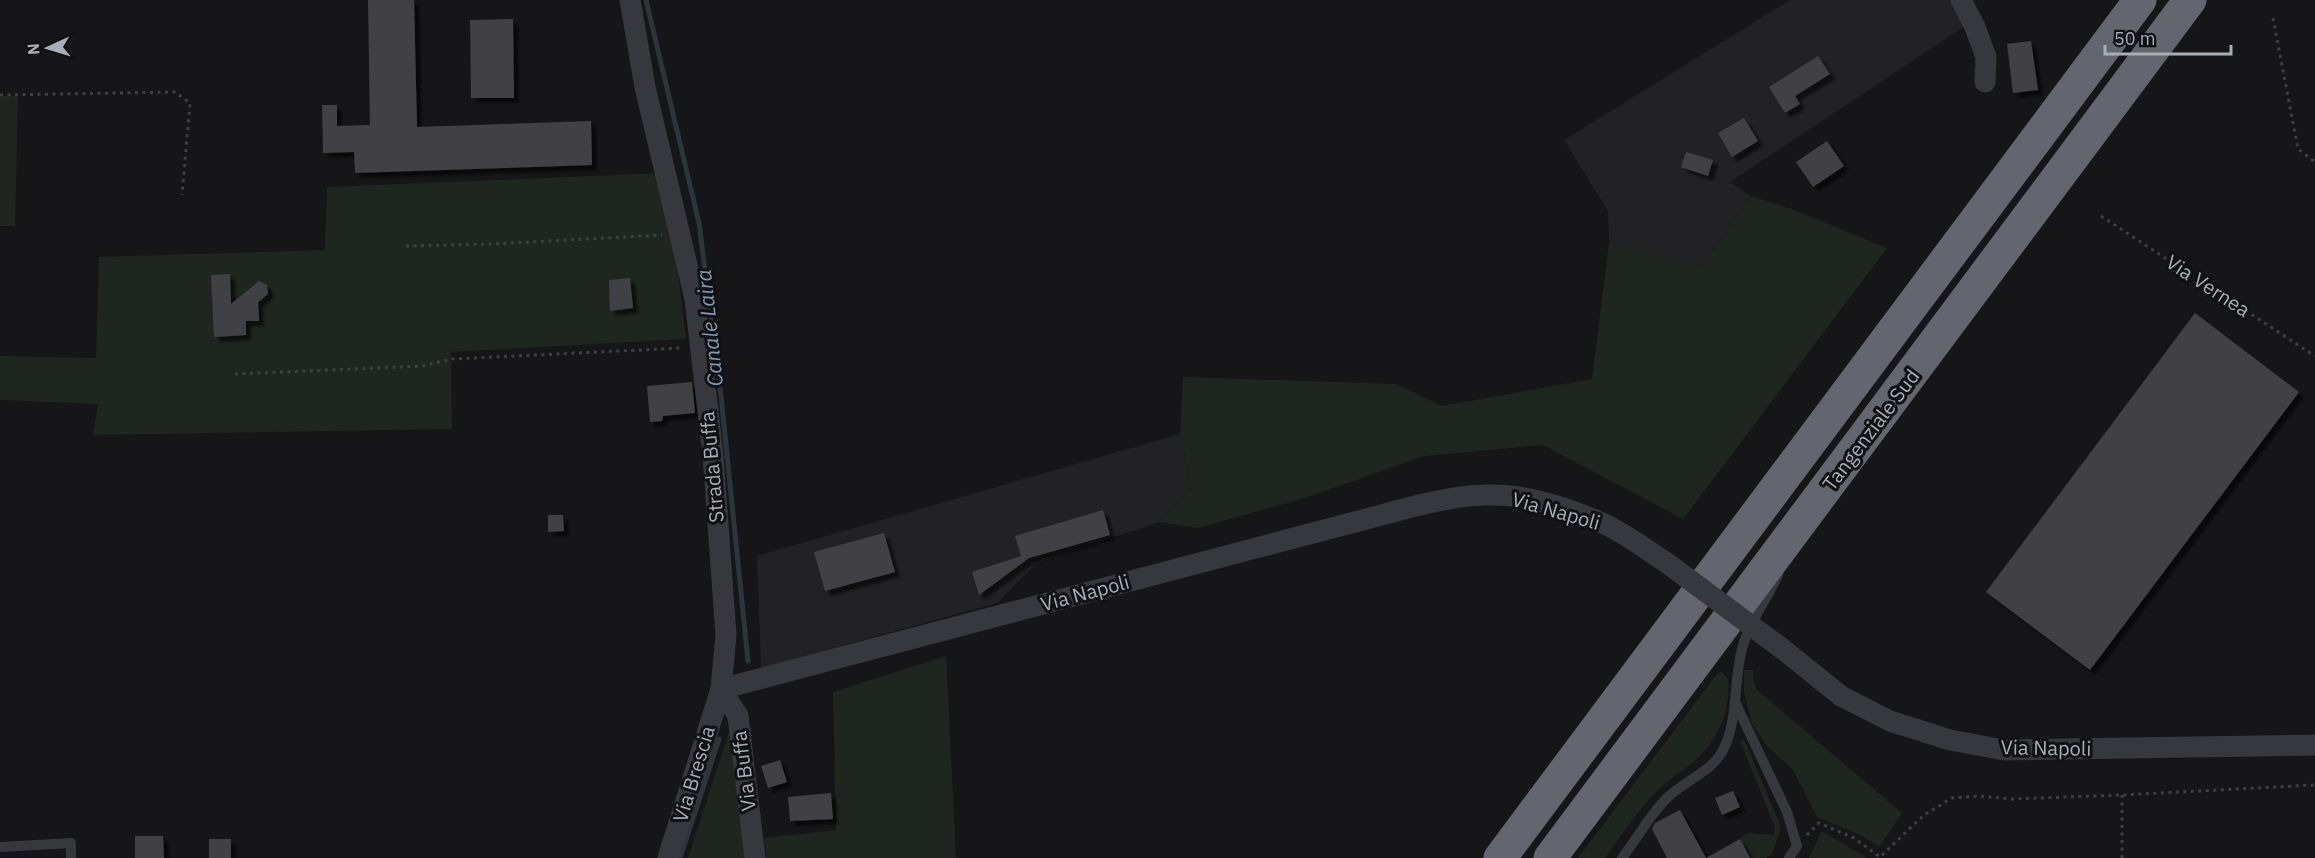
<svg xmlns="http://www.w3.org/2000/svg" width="2315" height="858" font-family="'IBM Plex Sans',sans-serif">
<defs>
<filter id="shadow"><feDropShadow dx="5" dy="5" stdDeviation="1.5" flood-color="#0009"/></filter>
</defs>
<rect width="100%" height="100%" fill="#161618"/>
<g fill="#222225">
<polygon points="1790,0 1952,0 1965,26 1730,182 1751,196 1702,266 1609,243 1608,211 1564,140"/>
<polygon points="1180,434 1192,487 1159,522 1035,564 997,603 761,668 757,556"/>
</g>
<g fill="#1e261f">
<polygon points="18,95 15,226 0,226 0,96"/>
<polygon points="666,173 686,339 451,352 452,429 93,435 98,404 0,400 0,356 96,358 99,257 325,250 327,187"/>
<polygon points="1751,196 1794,210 1887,248 1683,519 1543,445 1424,456 1305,498 1198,528 1159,522 1192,487 1180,434 1183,377 1396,384 1442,406 1592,379 1609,243 1702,266"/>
<polygon points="946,656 956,858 766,858 764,838 836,830 833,692"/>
<polygon points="1744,670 1753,670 1754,683 1757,690 1902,813 1879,847 1863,836 1817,817 1793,770 1767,746 1752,724 1744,692"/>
<path d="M1722,672l6,7c3,33 -11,64 -37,85 -11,9 -25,17 -35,28 -19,19 -35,44 -51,66h-27l139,-184z"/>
<polygon points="731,726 747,858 688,858"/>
<polygon points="1744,739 1781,827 1772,854 1766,858 1750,858 1740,839 1747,833 1774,835 1775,827 1740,741"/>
<polygon points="1822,831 1867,858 1809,858"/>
</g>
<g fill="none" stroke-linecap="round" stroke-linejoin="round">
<g stroke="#2c353c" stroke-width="5">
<polyline points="646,0 699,223 721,396 748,661"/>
<polyline points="680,858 719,739"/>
</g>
</g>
<g fill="#404145" filter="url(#shadow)">
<polygon points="368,0 414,0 417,127 591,121 592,165 355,173 354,152 323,153 322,105 337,105 337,126 370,125"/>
<polygon points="513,19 514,98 471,98 470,20"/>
<polygon points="2031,41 2038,90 2013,93 2007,44"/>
<polygon points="1818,56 1830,74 1795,96 1800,104 1785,113 1769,87"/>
<polygon points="1744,118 1758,141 1732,157 1718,133"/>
<polygon points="1827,141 1844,166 1813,187 1796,162"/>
<polygon points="1686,152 1713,160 1708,176 1681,167"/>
<polygon points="230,274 231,304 259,281 267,285 268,294 258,302 259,321 246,321 246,335 214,337 211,275"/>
<polygon points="630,278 633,308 610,311 609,280"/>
<polygon points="2195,313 2299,392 2090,670 1986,592"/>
<polygon points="692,382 695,413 663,416 662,421 650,422 647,386"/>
<polygon points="1103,510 1110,535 1029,558 979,595 972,572 1021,556 1015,536"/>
<polygon points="548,515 563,515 564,531 548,532"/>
<polygon points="884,533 895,572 825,591 814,552"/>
<polygon points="780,760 787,782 768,788 761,766"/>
<polygon points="1733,791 1740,807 1722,815 1715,798"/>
<polygon points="831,793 833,819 790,821 788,797"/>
<polygon points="1680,810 1706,858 1740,839 1750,858 1667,858 1652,829 1655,823"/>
<polygon points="135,836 163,836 164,858 135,858"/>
<rect x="209" y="839" width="22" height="19"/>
</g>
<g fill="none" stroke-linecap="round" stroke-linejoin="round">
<g stroke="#3d3f44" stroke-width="3" stroke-dasharray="3 4.5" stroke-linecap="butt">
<polyline points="2273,18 2298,149 2315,162"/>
<polyline points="0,95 175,92 190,103 182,195"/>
<polyline points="2101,216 2315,356"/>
<polyline points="406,246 492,244 662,235"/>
<polyline points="235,374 422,366 452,359 681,348"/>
<polyline points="1807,835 1819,823 1854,838 1880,857 1924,815 1952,798 1979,796 2011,799 2122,795 2315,785"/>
<polyline points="2122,858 2122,795"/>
</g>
<g stroke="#37383d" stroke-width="10">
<polyline points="1735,702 1787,812 1797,846 1789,858"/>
<polyline points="0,847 71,843 71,858"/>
<path d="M1622,858c15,-19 27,-42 44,-59 16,-17 44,-26 56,-47 17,-31 11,-70 20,-103 7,-27 25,-49 36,-74"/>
</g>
<g stroke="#37383d" stroke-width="21">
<polyline points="630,0 645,87 695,299 713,455 726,635 721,689 668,858"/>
<polyline points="1961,0 1975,27 1986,57 1985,82"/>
<polyline points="1780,647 1841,696 1890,721 1950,740 2004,750 2315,745"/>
<path d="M721,689l698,-184c24,-5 49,-11 74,-10 34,0 75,13 107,27 24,10 45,27 67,41"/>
<polyline points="721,689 738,716 755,858"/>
</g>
<g stroke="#63666e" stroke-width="33">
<polyline points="1500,858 2140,0"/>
<polyline points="1550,858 2190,0"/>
</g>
<polyline stroke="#37383d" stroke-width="21" points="1667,563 1780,647"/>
</g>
<g text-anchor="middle" stroke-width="6" stroke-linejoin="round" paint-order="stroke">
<g font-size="20" fill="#a8adb8" stroke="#111113">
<text transform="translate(2208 286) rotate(33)" y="7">Via Vernea</text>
<text transform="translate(1871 430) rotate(-53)" y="7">Tangenziale Sud</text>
<text transform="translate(712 467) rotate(-95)" y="7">Strada Buffa</text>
<text transform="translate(1556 511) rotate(16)" y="7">Via Napoli</text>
<text transform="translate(1085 593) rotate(-15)" y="7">Via Napoli</text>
<text transform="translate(2046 748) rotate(1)" y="7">Via Napoli</text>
<text transform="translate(744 771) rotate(-97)" y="7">Via Buffa</text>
<text transform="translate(694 774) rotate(-73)" y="7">Via Brescia</text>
</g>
<g font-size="21" font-style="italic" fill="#7f9bb3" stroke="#111113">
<text transform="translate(710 328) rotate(-96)" y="7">Canale Laira</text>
</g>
</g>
<g transform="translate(48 48) rotate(266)" stroke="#111113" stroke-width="4.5" paint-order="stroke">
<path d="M0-4.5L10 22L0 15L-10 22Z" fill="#a8adb8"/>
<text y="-9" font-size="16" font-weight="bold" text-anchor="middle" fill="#a8adb8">N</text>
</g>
<path d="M2105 45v9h126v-9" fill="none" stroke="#a8adb8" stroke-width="3"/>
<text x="2114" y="45" font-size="18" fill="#a8adb8" stroke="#111113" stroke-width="4.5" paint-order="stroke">50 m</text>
</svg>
